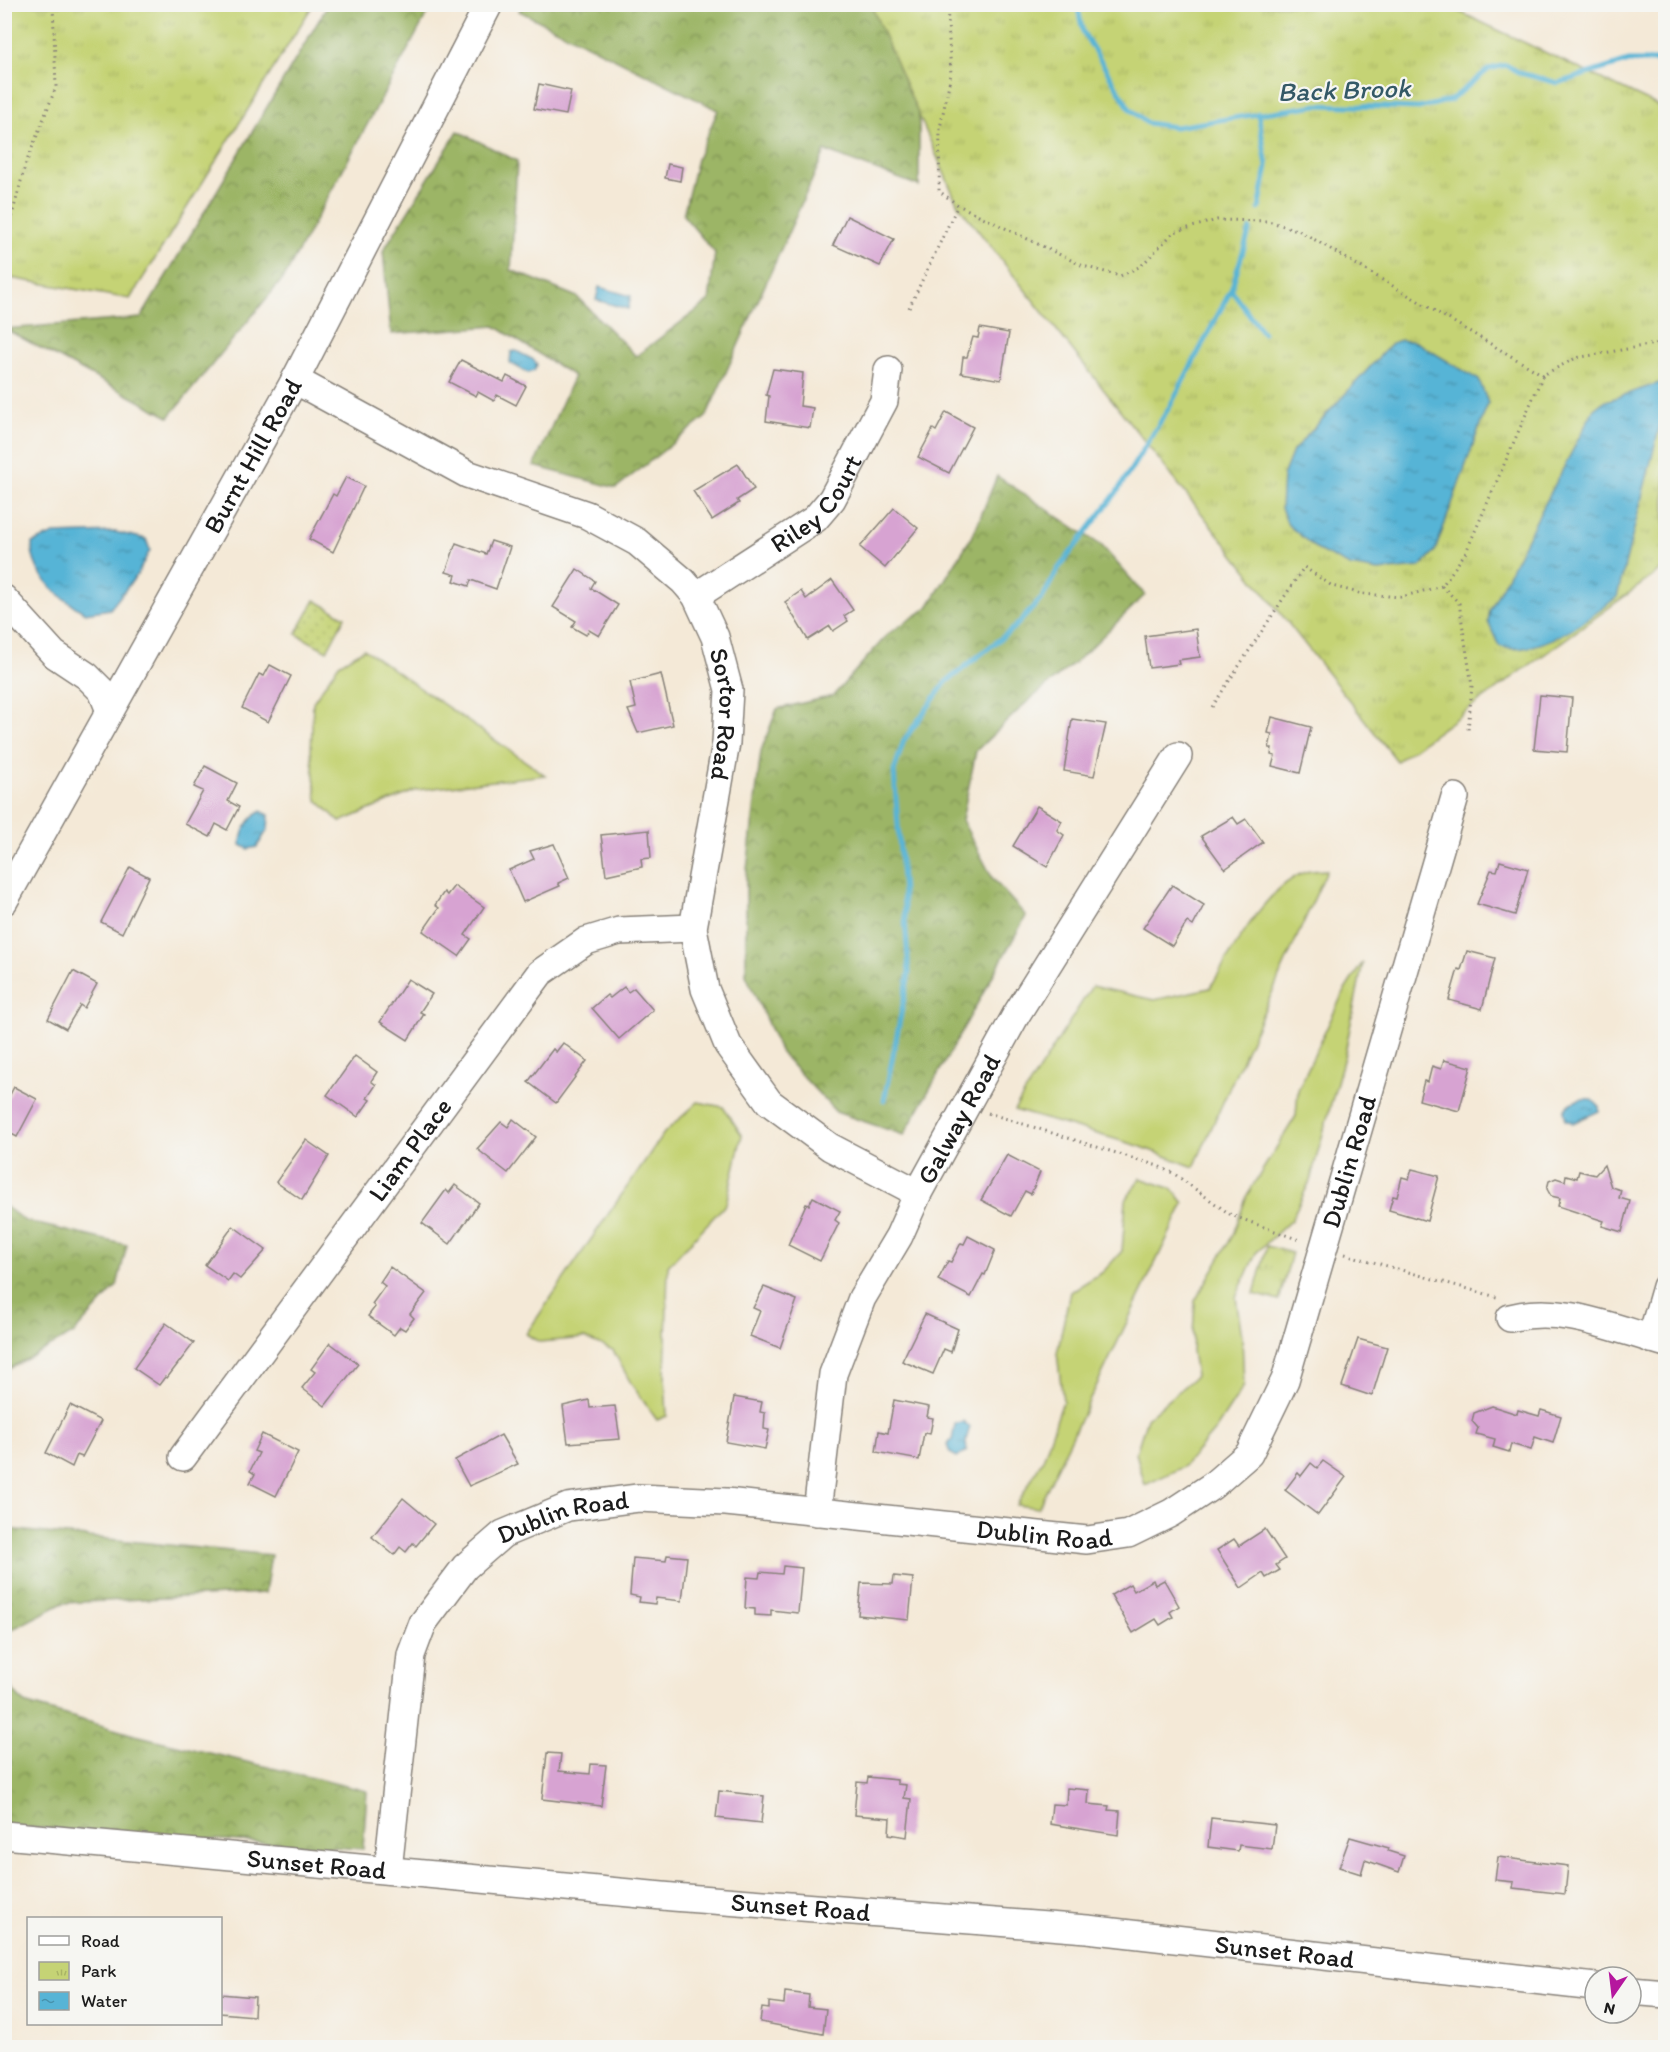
<svg xmlns="http://www.w3.org/2000/svg" width="1670" height="2052" font-family="Itim,sans-serif">
<defs>
<pattern id="forest-crowns" width="20" height="18" patternUnits="userSpaceOnUse" patternTransform="scale(1.5)"><rect width="20" height="18" fill="#9cb566"/><path d="M2 6a3 3 0 1 1 6 0M12 15a3 3 0 1 1 6 0" fill="none" stroke="#7e9253"/></pattern>
<pattern id="park-tufts" width="24" height="20" patternUnits="userSpaceOnUse" patternTransform="scale(1.5)"><rect width="24" height="20" fill="#c5d375"/><path d="M3 7l-1-3M5 7V3M7 7l1-3M15 17l-1-3M17 17v-4M19 17l1-3" fill="none" stroke="#a9b565"/></pattern>
<pattern id="garden-dots" width="8" height="8" patternUnits="userSpaceOnUse" patternTransform="scale(1.5)"><rect width="8" height="8" fill="#c5d375"/><path d="M2 2h.1M6 6h.1" fill="none" stroke="#a9b565" stroke-width="1.8" stroke-linecap="round"/></pattern>
<pattern id="water-ripples" width="26" height="14" patternUnits="userSpaceOnUse" patternTransform="scale(1.5)"><rect width="26" height="14" fill="#57b4d6"/><path d="M2 4q2-2 4 0t4 0M15 11q2-2 4 0t4 0" fill="none" stroke="#4792ad"/></pattern>
</defs>
<rect width="100%" height="100%" fill="#f6f6f2"/>
<filter id="ink" filterUnits="userSpaceOnUse"><feTurbulence type="fractalNoise" baseFrequency=".0167" numOctaves="2"/><feDisplacementMap in="SourceGraphic" scale="12" xChannelSelector="R" yChannelSelector="G"/><feConvolveMatrix kernelMatrix="1 2 1 2 8 2 1 2 1" color-interpolation-filters="sRGB"/></filter>
<filter id="wash" filterUnits="userSpaceOnUse"><feTurbulence type="fractalNoise" baseFrequency=".008" numOctaves="4" result="noise"/><feDisplacementMap in="SourceGraphic" scale="24" xChannelSelector="R" yChannelSelector="G"/><feGaussianBlur stdDeviation="1.35" result="paint"/><feColorMatrix in="noise" values="0 0 0 0 0 0 0 0 0 0 0 0 0 0 0 0 0 1.4 0 .05"/><feComposite in="paint" operator="in"/></filter>
<g filter="url(#wash)">
<rect width="100%" height="100%" fill="#f4e9d7"/>
<g fill="#c5d375" stroke="#707848" stroke-width="1.5">
<polygon points="364,649 545,775 417,790 340,822 317,800 311,751 313,702 339,664"/>
<path d="M1327,870l-133,297 -55,-21 -125,-36 78,-124 62,14 56,-12c22,-36 53,-98 93,-115 7,-3 17,-2 24,-3z"/>
<polygon points="1363,962 1345,1053 1310,1181 1291,1220 1256,1253 1236,1297 1242,1336 1244,1386 1216,1429 1183,1467 1145,1485 1136,1453 1147,1418 1196,1376 1192,1351 1195,1301 1233,1235 1247,1195 1296,1116 1298,1090 1343,993"/>
<polygon points="698,1102 723,1107 742,1135 726,1204 668,1266 665,1378 667,1416 657,1420 632,1385 613,1350 585,1338 539,1342 526,1334 664,1133"/>
<polygon points="1140,1178 1173,1189 1184,1203 1038,1508 1017,1505 1044,1457 1063,1401 1057,1353 1070,1292 1103,1272 1122,1251 1126,1200"/>
</g>
<g fill="url(#forest-crowns)" stroke="#5c6841" stroke-width="1.5">
<polygon points="328,5 432,5 285,276 169,417 5,329 141,318"/>
<polygon points="522,5 919,5 919,186 825,151 706,417 616,488 534,466 574,376 495,326 391,334 383,251 458,131 517,161 511,270 577,297 636,356 709,301 715,253 683,215 697,159 718,110 519,11"/>
<polygon points="997,476 1102,546 1145,595 1080,658 1026,703 976,751 962,820 993,879 1026,916 904,1135 836,1112 781,1053 746,975 746,878 761,751 777,709 833,696 888,634 928,607 974,533"/>
<polygon points="5,1206 25,1221 127,1245 117,1286 73,1334 5,1371"/>
<polygon points="5,1529 271,1555 265,1593 63,1603 5,1633"/>
<polygon points="4,1680 24,1703 131,1734 367,1791 363,1849 5,1826"/>
</g>
<g fill="url(#park-tufts)" stroke="#707848" stroke-width="1.5">
<polygon points="4,5 313,5 130,299 5,277"/>
<polygon points="871,5 1445,5 1665,109 1665,567 1397,761 958,205"/>
<polygon points="1267,1246 1292,1253 1279,1301 1254,1294"/>
</g>
<polygon fill="url(#garden-dots)" stroke="#707848" stroke-width="1.5" points="315,600 345,617 327,651 296,634"/>
<g fill="url(#water-ripples)" stroke="#3a6879" stroke-width="1.5">
<polygon points="599,287 631,296 628,309 596,300"/>
<polygon points="1401,340 1416,342 1479,380 1488,403 1435,551 1420,567 1378,571 1350,566 1318,550 1288,525 1281,508 1283,476 1293,451 1392,343"/>
<polygon points="516,351 534,360 537,365 534,371 528,373 510,363 511,352"/>
<path d="M1665,381v24l-48,192c-26,21 -84,63 -118,49l-11,-24 2,-12 104,-201 9,-7z"/>
<path d="M115,532l31,7 4,11 -13,25 -27,34 -25,4c-25,-15 -55,-38 -53,-70l22,-9z"/>
<path d="M261,811l8,4 -1,14 -11,18 -9,2 -7,-4c-1,-13 9,-28 20,-34z"/>
<path d="M1591,1099l8,7v5l-26,12 -7,-3 -2,-9c6,-10 15,-13 27,-12z"/>
<polygon points="963,1421 970,1427 966,1440 967,1451 957,1457 950,1453 947,1445 952,1440 955,1424"/>
</g>
<g fill="none" stroke-linecap="round" stroke-linejoin="round">
<g stroke="#57b4d6" stroke-width="5">
<polyline points="1077,4 1083,32 1130,109 1147,123 1175,127 1317,105 1419,108 1451,100 1489,69 1506,65 1520,73 1558,83 1629,61 1666,61"/>
<polyline points="1258,113 1267,166 1259,209"/>
<polyline points="1231,290 1263,333"/>
<polyline points="884,1101 909,973 894,771 904,740 946,682 1015,627 1043,597 1058,569 1117,492 1170,406 1231,290 1250,229"/>
</g>
</g>
<g id="blocks">
<g fill="#d7a3d2">
<polygon points="539,84 571,91 566,115 534,109"/>
<polygon points="668,164 682,167 680,181 665,178"/>
<polygon points="847,216 894,239 880,266 833,245"/>
<polygon points="980,328 1009,333 1001,380 961,373 963,357 967,357 973,337 978,338"/>
<polygon points="461,360 504,382 507,376 526,386 516,405 497,395 494,401 478,392 476,396 449,382"/>
<polygon points="773,369 803,373 800,406 813,408 810,428 766,421 769,396 766,395"/>
<polygon points="946,412 973,427 949,473 918,457 933,429 936,431"/>
<polygon points="738,464 754,489 737,500 739,503 712,520 693,491"/>
<polygon points="346,477 364,486 333,552 309,539 333,494 336,496"/>
<polygon points="894,508 918,528 885,568 860,547"/>
<polygon points="491,541 510,547 496,589 471,580 469,586 454,581 456,575 446,572 456,543 486,554"/>
<polygon points="577,569 595,581 591,588 618,605 599,636 589,630 586,635 572,627 576,621 553,607"/>
<polygon points="832,580 853,610 844,616 848,621 833,631 830,626 808,640 785,602 801,591 806,599"/>
<polygon points="1196,629 1200,657 1178,660 1179,664 1149,668 1145,636"/>
<polygon points="270,665 291,676 268,722 242,708 259,674 264,676"/>
<polygon points="661,674 673,725 638,733 628,710 636,708 630,682"/>
<polygon points="1540,695 1572,698 1567,752 1534,749"/>
<polygon points="1272,717 1311,727 1300,773 1272,766 1275,756 1271,755 1272,748 1269,748 1272,734 1268,733"/>
<polygon points="1072,719 1106,724 1094,776 1064,771"/>
<polygon points="205,766 237,783 228,801 239,807 227,830 216,824 210,837 185,824 203,791 194,787"/>
<polygon points="1037,806 1062,821 1057,830 1064,835 1047,867 1013,846"/>
<polygon points="1233,817 1238,824 1246,819 1263,842 1225,869 1201,836"/>
<polygon points="649,830 651,858 641,859 642,867 606,875 601,835"/>
<polygon points="554,844 569,878 558,883 560,886 523,902 509,870 534,859 530,851"/>
<polygon points="1500,861 1528,869 1515,915 1477,904 1491,870 1497,871"/>
<polygon points="130,867 149,877 122,933 101,922"/>
<polygon points="1172,885 1204,905 1193,926 1187,922 1172,946 1143,928"/>
<polygon points="454,886 484,907 465,935 471,939 459,956 423,931 439,908 435,905 444,892 447,895"/>
<polygon points="1467,951 1495,958 1482,1009 1449,1000 1458,969 1461,970"/>
<polygon points="73,971 97,984 84,1008 80,1005 66,1029 48,1019"/>
<polygon points="408,979 432,994 420,1012 424,1014 408,1040 380,1022"/>
<polygon points="624,987 628,992 634,988 653,1010 619,1039 592,1008 607,995 610,998"/>
<polygon points="563,1043 587,1061 556,1103 528,1082 553,1049 556,1052"/>
<polygon points="355,1056 377,1072 371,1081 376,1085 367,1098 370,1100 358,1117 327,1095"/>
<polygon points="1444,1060 1471,1067 1459,1111 1419,1100 1424,1081 1428,1082 1432,1066 1441,1069"/>
<polygon points="14,1087 37,1099 17,1137 4,1130 4,1106"/>
<polygon points="513,1119 536,1137 508,1173 477,1149 501,1122 508,1127"/>
<polygon points="306,1140 329,1156 302,1200 276,1182"/>
<polygon points="1007,1155 1040,1172 1031,1194 1025,1191 1011,1216 981,1200"/>
<polygon points="1604,1165 1611,1187 1621,1190 1619,1198 1630,1201 1622,1232 1602,1226 1604,1221 1558,1206 1560,1198 1551,1196 1547,1189 1549,1181 1556,1178 1565,1181 1566,1175 1577,1178 1579,1171 1595,1175"/>
<polygon points="1412,1169 1439,1176 1427,1221 1389,1210 1393,1196 1397,1197 1402,1177 1409,1179"/>
<polygon points="455,1185 479,1203 450,1244 422,1223 446,1190 449,1193"/>
<polygon points="813,1197 840,1211 835,1220 839,1223 820,1261 788,1245 806,1204 809,1205"/>
<polygon points="233,1226 266,1250 240,1279 233,1274 228,1281 205,1265"/>
<polygon points="968,1236 995,1250 985,1275 983,1274 971,1297 938,1280 948,1261 951,1262 961,1243 964,1244"/>
<polygon points="390,1267 426,1293 410,1314 414,1318 405,1330 400,1327 394,1335 368,1316 375,1307 372,1304 385,1286 380,1282"/>
<polygon points="764,1287 797,1300 780,1348 750,1336 760,1311 753,1308"/>
<polygon points="925,1314 958,1329 951,1352 944,1349 933,1374 902,1361"/>
<polygon points="166,1323 194,1343 167,1378 165,1377 159,1385 134,1368"/>
<polygon points="1358,1339 1387,1347 1372,1396 1342,1386"/>
<polygon points="330,1343 358,1364 325,1406 302,1388 315,1372 311,1369"/>
<polygon points="734,1397 762,1402 760,1412 765,1413 764,1429 769,1430 765,1449 726,1442"/>
<polygon points="589,1400 590,1408 615,1406 620,1439 568,1443 563,1406"/>
<polygon points="894,1400 929,1407 927,1417 933,1418 930,1434 924,1433 919,1460 876,1452 879,1431 888,1433"/>
<polygon points="70,1405 101,1421 82,1457 77,1455 72,1467 46,1453"/>
<polygon points="1492,1406 1517,1414 1518,1410 1539,1416 1541,1410 1561,1416 1553,1443 1535,1437 1531,1450 1511,1444 1509,1452 1493,1447 1495,1439 1476,1434 1478,1428 1472,1421 1474,1413"/>
<polygon points="262,1434 298,1452 276,1496 250,1483 255,1474 250,1471 259,1453 254,1451"/>
<polygon points="501,1435 518,1464 469,1486 455,1460"/>
<polygon points="1323,1461 1346,1477 1318,1515 1285,1490 1298,1473 1301,1476 1311,1463 1317,1468"/>
<polygon points="403,1498 434,1524 416,1546 413,1543 406,1552 400,1547 394,1555 372,1537"/>
<polygon points="1265,1529 1285,1559 1276,1565 1280,1570 1266,1578 1263,1573 1241,1588 1217,1550 1234,1539 1239,1546"/>
<polygon points="667,1555 687,1557 682,1601 656,1598 655,1604 639,1602 640,1597 630,1595 633,1558 666,1561"/>
<polygon points="783,1566 802,1568 798,1613 771,1610 771,1616 755,1615 755,1609 745,1608 747,1577 759,1578 760,1572 782,1574"/>
<polygon points="894,1576 913,1578 909,1620 858,1615 861,1583 893,1584"/>
<polygon points="1153,1580 1155,1585 1164,1580 1179,1606 1170,1612 1173,1617 1160,1625 1156,1619 1133,1633 1111,1595 1130,1584 1134,1591"/>
<polygon points="547,1753 561,1754 559,1771 590,1774 591,1764 606,1765 601,1806 542,1799"/>
<polygon points="868,1777 897,1780 897,1784 906,1785 904,1798 911,1799 907,1837 889,1834 890,1818 854,1815 857,1782 867,1783"/>
<polygon points="1067,1788 1089,1790 1088,1804 1109,1806 1108,1810 1120,1811 1118,1835 1050,1824 1052,1804 1066,1805"/>
<polygon points="719,1791 764,1796 761,1823 716,1818"/>
<polygon points="1211,1818 1275,1825 1272,1849 1239,1845 1238,1851 1208,1847"/>
<polygon points="1350,1837 1389,1848 1388,1851 1404,1856 1399,1872 1365,1860 1361,1874 1339,1867"/>
<polygon points="1498,1857 1568,1866 1565,1894 1513,1888 1514,1882 1495,1880"/>
<polygon points="785,1992 809,1995 808,2007 826,2009 823,2034 760,2022 762,2008 769,2009 769,2002 784,2004"/>
<polygon points="220,1994 255,1997 254,2016 220,2013"/>
</g>
</g>
</g>
<g filter="url(#ink)">
<use href="#blocks" fill-opacity="0" stroke="#88827a" stroke-width="1.5"/>
<g fill="none" stroke-linecap="round" stroke-linejoin="round">
<g stroke="#88827a" stroke-width="30">
<g id="minor">
<path id="s1" d="M295,380l172,94 120,41 50,27 46,39 13,15 19,41 14,53 -3,53 -33,185 12,61 23,56 41,57 61,45 88,46"/>
<path id="s2" d="M696,596l119,-77 17,-20 52,-98 4,-31"/>
<polyline points="4,599 54,654 87,676 102,691 110,711"/>
<path id="s3" d="M4,901l291,-521 194,-376"/>
<path d="M1510,1318c51,-14 105,11 156,25"/>
<polyline points="1651,1339 1666,1287"/>
<path id="s4" d="M183,1457l357,-484 46,-32 33,-10 74,-3"/>
<path id="s5" d="M817,1512l16,-138 29,-76 37,-62 19,-43 98,-178 162,-259"/>
<path id="s6" d="M4,1835l669,62 414,32 508,58"/>
<path id="s7" d="M388,1870l23,-215 12,-32 42,-56 38,-33 65,-27 70,-9 88,4 361,38 41,-6 43,-21 41,-27 37,-32 36,-74 170,-583"/>
<polyline points="1631,1991 1666,1994"/>
</g>
</g>
<g stroke="#88827a" stroke-width="3" stroke-dasharray="1.5 4.5" stroke-linecap="butt">
<polyline points="947,4 951,74 940,128 939,191 958,205 1083,266 1120,276 1141,266 1174,232 1217,220 1268,221 1300,231 1543,375"/>
<polyline points="4,246 25,166 56,87 53,4"/>
<polyline points="909,308 958,205"/>
<polyline points="1442,586 1459,603 1472,686 1468,730"/>
<polyline points="1212,707 1304,567 1332,586 1363,594 1401,597 1442,586 1466,552 1543,375 1576,358 1666,342"/>
<polyline points="988,1113 1158,1166 1173,1173 1231,1215 1302,1241"/>
<polyline points="1345,1254 1500,1298"/>
</g>
<use href="#minor" stroke="#fff" stroke-width="27"/>
</g>
</g>
<g text-anchor="middle" stroke-width="4.5" stroke-linejoin="round" paint-order="stroke">
<g font-size="26" fill="#1c1c1c" stroke="#f6f6f2">
<text dy="9" stroke="none"><textPath href="#s3" startOffset="510">Burnt Hill Road</textPath></text>
<text dy="9" stroke="none"><textPath href="#s2" startOffset="154">Riley Court</textPath></text>
<text dy="9" stroke="none"><textPath href="#s1" startOffset="584">Sortor Road</textPath></text>
<text dy="9" stroke="none"><textPath href="#s5" startOffset="424">Galway Road</textPath></text>
<text dy="9" stroke="none"><textPath href="#s4" startOffset="382">Liam Place</textPath></text>
<text dy="9" stroke="none"><textPath href="#s7" startOffset="1460">Dublin Road</textPath></text>
<text dy="9" stroke="none"><textPath href="#s7" startOffset="434">Dublin Road</textPath></text>
<text dy="9" stroke="none"><textPath href="#s7" startOffset="920">Dublin Road</textPath></text>
<text dy="9" stroke="none"><textPath href="#s6" startOffset="314">Sunset Road</textPath></text>
<text dy="9" stroke="none"><textPath href="#s6" startOffset="800">Sunset Road</textPath></text>
<text dy="9" stroke="none"><textPath href="#s6" startOffset="1286">Sunset Road</textPath></text>
</g>
<g font-size="27" font-style="italic" fill="#345966" stroke="#f6f6f2">
<text transform="translate(1344 90) rotate(-2)" y="9">Back Brook</text>
</g>
</g>
<rect width="1670" height="2052" fill="none" stroke="#f6f6f2" stroke-width="24"/>
<rect x="27" y="1917" width="195" height="108" fill="#f6f6f2" stroke="#9f9f9c" stroke-width="1.5"/>
<rect x="39" y="1936" width="30" height="9" fill="#ffffff" stroke="#9f9f9c" stroke-width="1.5"/>
<text x="81" y="1947" font-size="18" fill="#1c1c1c">Road</text>
<rect x="39" y="1962" width="30" height="18" fill="url(#park-tufts)" stroke="#9f9f9c" stroke-width="1.5"/>
<text x="81" y="1977" font-size="18" fill="#1c1c1c">Park</text>
<rect x="39" y="1992" width="30" height="18" fill="url(#water-ripples)" stroke="#9f9f9c" stroke-width="1.5"/>
<text x="81" y="2007" font-size="18" fill="#1c1c1c">Water</text>
<g transform="translate(1613 1995) rotate(194)"><circle r="28" fill="#f6f6f2" stroke="#9f9f9c" stroke-width="1.5"/>
<path d="M0-4.5L10 22L0 15L-10 22Z" fill="#b5179e"/>
<text y="-9" font-size="16" font-weight="bold" text-anchor="middle" fill="#1c1c1c">N</text>
</g>
</svg>
